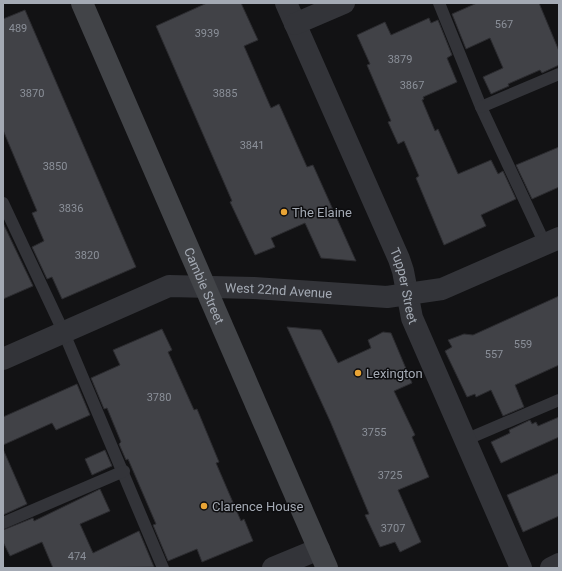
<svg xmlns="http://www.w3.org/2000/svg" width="562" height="571" font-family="Roboto,sans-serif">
<rect width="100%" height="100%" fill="#121214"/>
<g fill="#414247" stroke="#2c2c30">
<polygon points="207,3 241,3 258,40 244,46 271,108 279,104 307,167 313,165 356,261 321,258 305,223 271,238 275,247 255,255 230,202 232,201 156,26"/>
<polygon points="477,3 539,3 559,51 559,65 542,73 540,70 508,84 509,86 491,94 483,77 503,68 490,38 466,49 452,14"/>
<polygon points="25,10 136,267 62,299 52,277 47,279 32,247 44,241 32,213 37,211 3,130 3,19"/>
<polygon points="429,18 431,23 438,20 452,55 447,58 457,82 423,97 424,99 422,100 435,131 438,129 458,174 491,160 498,174 503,171 516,199 481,215 486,226 444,245 416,178 419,176 404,141 398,144 388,122 391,121 367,65 370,64 357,35 385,22 391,35"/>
<polygon points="559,147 559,187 532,199 516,165"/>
<polygon points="3,223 33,286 3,299"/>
<polygon points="559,296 559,365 515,385 524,407 503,416 491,390 476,397 475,394 467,397 445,351 452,347 448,340 464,334 473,335"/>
<polygon points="287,327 321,330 338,363 371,348 368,340 383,332 391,333 412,383 394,391 415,435 412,437 429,477 398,490 421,542 400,552 395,542 380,547 365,515 369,514 330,421"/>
<polygon points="162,329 172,350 168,352 194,410 197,409 219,462 216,463 241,521 244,519 253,541 202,562 197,549 168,561 153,525 156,524 128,459 126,460 119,444 121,442 107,408 104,409 91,378 120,365 113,350"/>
<polygon points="77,384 90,415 56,430 52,423 3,445 3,417"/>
<polygon points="559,417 559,437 501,463 491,442 510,433 509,430 530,420 532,424 536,422 538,426"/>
<polygon points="3,449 27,504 3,515"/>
<polygon points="105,450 112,466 92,475 85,459"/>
<polygon points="559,473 559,516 523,532 507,495"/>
<polygon points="100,489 110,511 80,524 93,553 139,531 154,567 53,568 42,542 10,556 3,542 3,530 33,518 34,521"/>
</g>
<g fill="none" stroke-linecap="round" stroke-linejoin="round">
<g stroke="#333439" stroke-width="12">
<polyline points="439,3 481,107 545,244"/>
<polyline points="481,107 559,74"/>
<polyline points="3,203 64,333 163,568"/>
<polyline points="465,440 559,400"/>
<polyline points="3,523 124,471"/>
</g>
<g stroke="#333439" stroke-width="22">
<path id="s1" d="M286,3l113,256 4,12 9,47 109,250"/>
<polyline points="295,24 344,3"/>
<path id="s2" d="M3,359l166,-73 85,2 133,9 55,-8 117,-51"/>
<polyline points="273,568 319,549"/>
<polyline points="551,568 559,564"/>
</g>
<path stroke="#424448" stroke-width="22" id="s3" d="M82,3l245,565"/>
</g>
<g fill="#e9a435" stroke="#0d0d0f" stroke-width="1.5">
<circle cx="284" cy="212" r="4"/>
<circle cx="358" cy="373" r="4"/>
<circle cx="204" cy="506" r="4"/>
</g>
<g text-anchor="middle" stroke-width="3" stroke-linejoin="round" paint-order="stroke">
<g font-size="11" fill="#8b9099">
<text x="504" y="28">567</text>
<text x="18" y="32">489</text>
<text x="207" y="37">3939</text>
<text x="400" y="63">3879</text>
<text x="412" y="89">3867</text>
<text x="32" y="97">3870</text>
<text x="225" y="97">3885</text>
<text x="252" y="149">3841</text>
<text x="55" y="170">3850</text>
<text x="71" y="212">3836</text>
<text x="87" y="259">3820</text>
<text x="523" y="348">559</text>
<text x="494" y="358">557</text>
<text x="159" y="401">3780</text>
<text x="374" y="436">3755</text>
<text x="390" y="479">3725</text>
<text x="393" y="532">3707</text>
<text x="77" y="560">474</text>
</g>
<g font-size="13" fill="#a4aab4" stroke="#0d0d0f" text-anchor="start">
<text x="292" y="217">The Elaine</text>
<text x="366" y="378">Lexington</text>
<text x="212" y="511">Clarence House</text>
</g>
<g font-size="13" fill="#a4aab4" stroke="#0d0d0f">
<text dy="5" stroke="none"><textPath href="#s1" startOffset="307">Tupper Street</textPath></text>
<text dy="5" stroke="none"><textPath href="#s3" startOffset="308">Cambie Street</textPath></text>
<text dy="5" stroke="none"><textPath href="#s2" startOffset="291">West 22nd Avenue</textPath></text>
</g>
</g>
<rect width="562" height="571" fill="none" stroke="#a4aab4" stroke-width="8"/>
</svg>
